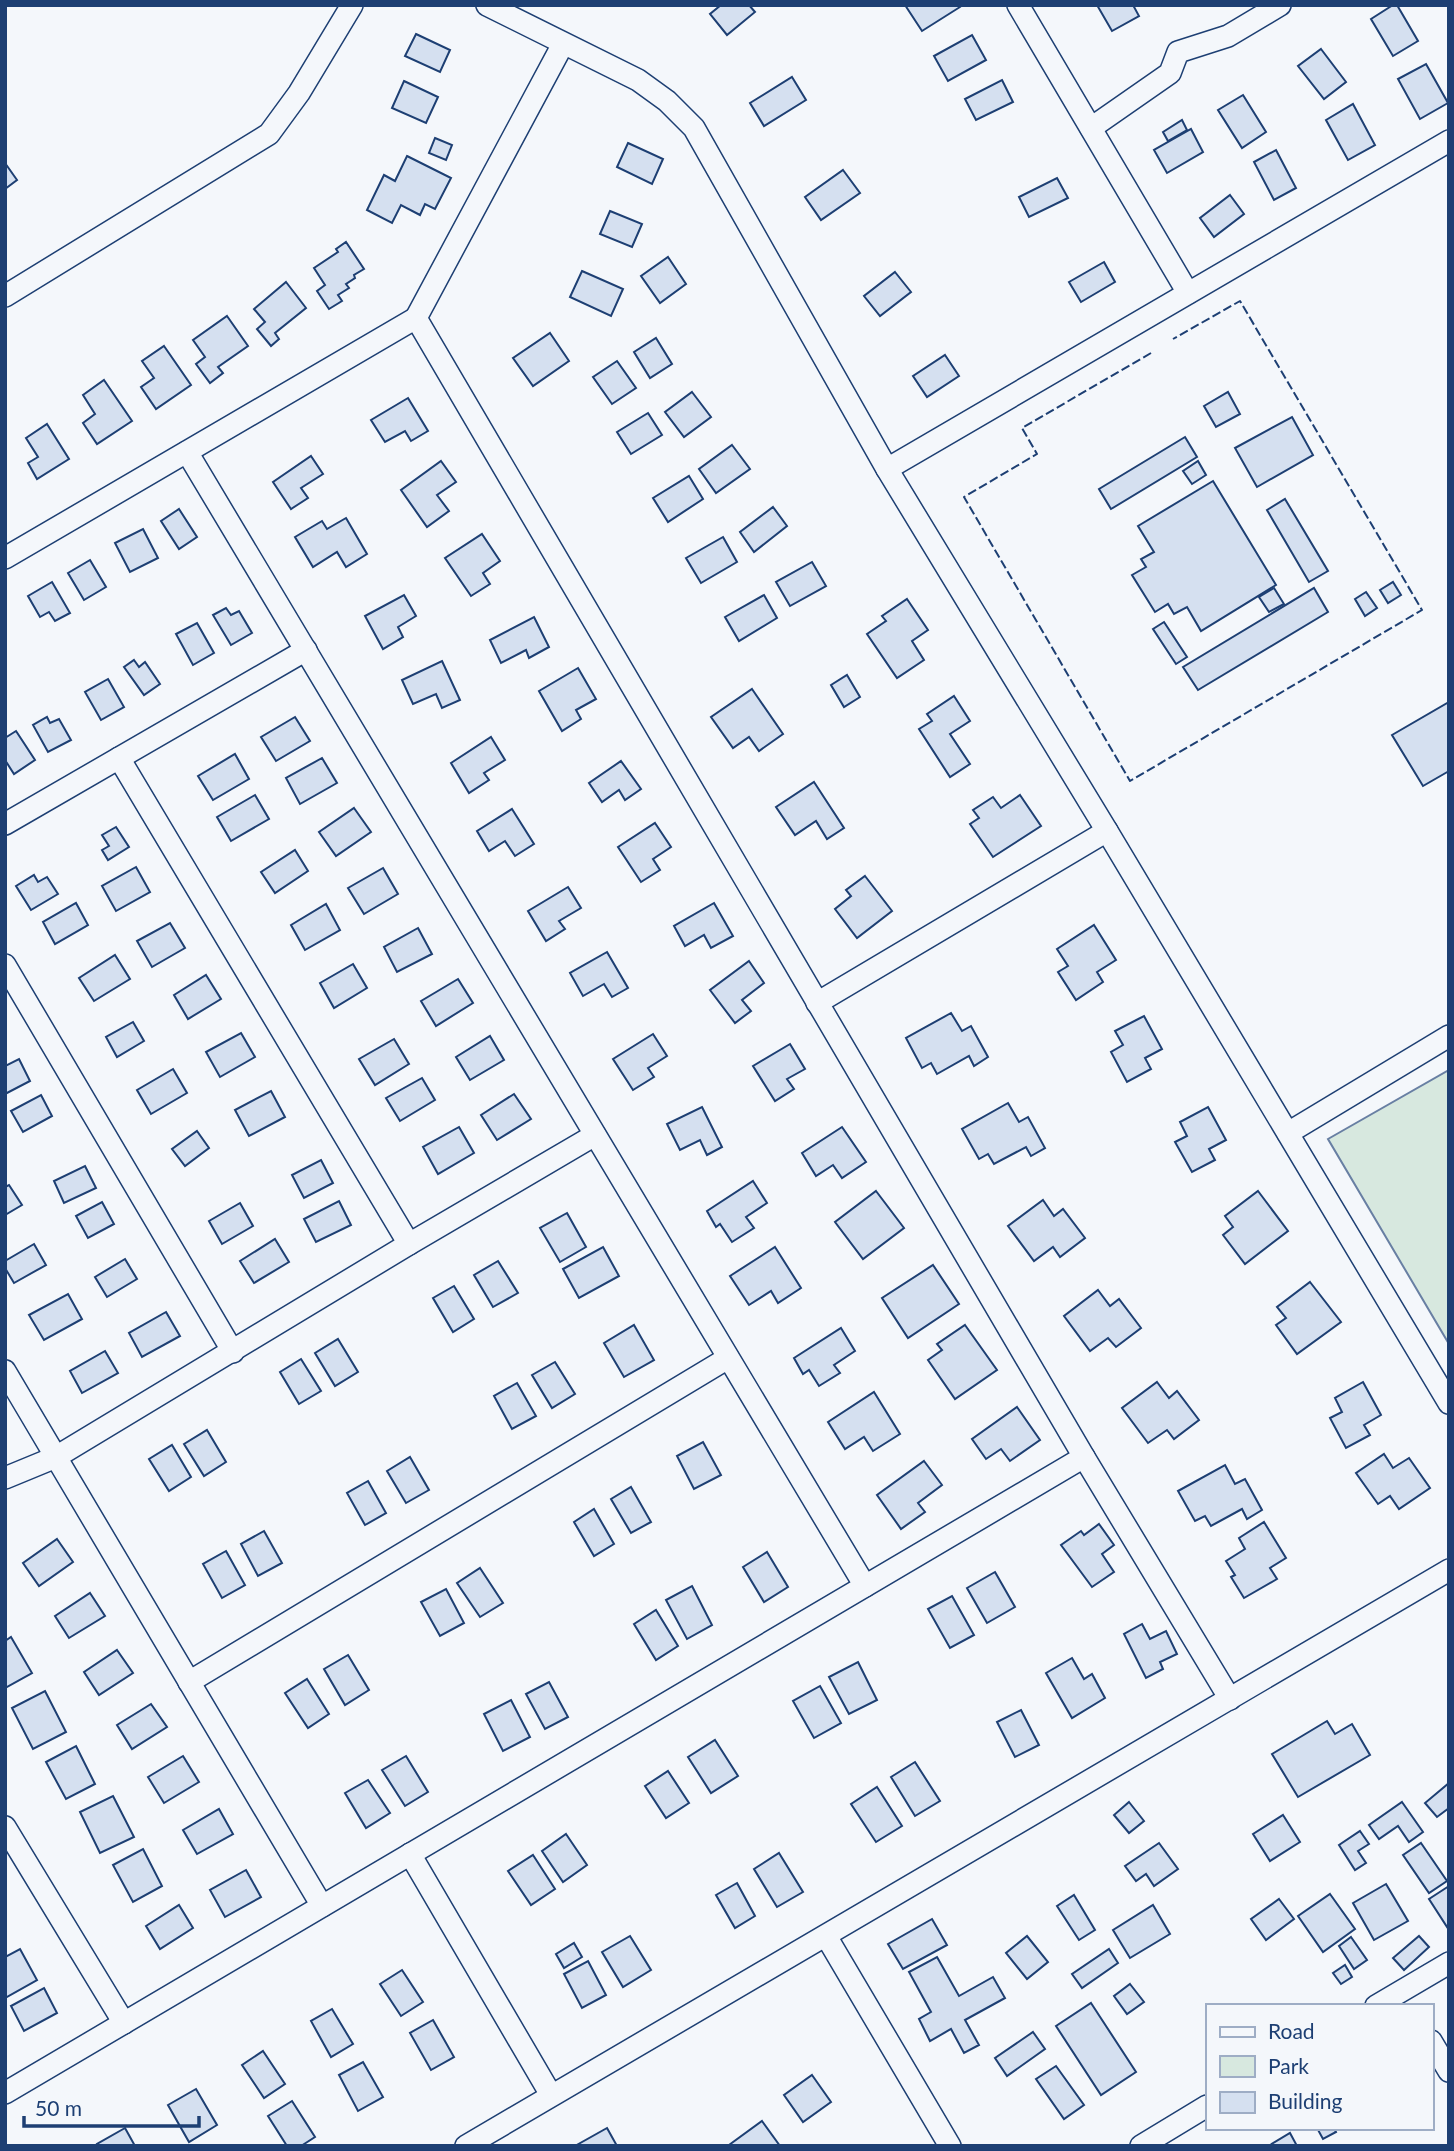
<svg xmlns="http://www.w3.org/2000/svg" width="1454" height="2151" font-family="Lato,sans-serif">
<rect width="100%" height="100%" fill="#f4f7fb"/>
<polygon fill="#d7e8df" stroke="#687fa3" stroke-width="2" points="1449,1070 1449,1344 1328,1139"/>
<g fill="#d5e0f0" stroke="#1d3f73" stroke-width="2">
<polygon points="721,5 749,5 755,12 727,35 710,14"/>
<polygon points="905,5 959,5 960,7 922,31"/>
<polygon points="1097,5 1133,5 1139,16 1112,31"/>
<polygon points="1393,5 1397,5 1418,41 1393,56 1371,19"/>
<polygon points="416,34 450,50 440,72 405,56"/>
<polygon points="972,35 986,60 948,81 934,56"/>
<polygon points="1321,49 1346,82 1324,99 1298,66"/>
<polygon points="1426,64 1448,103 1420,119 1398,79"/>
<polygon points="792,77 806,100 764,126 750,103"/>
<polygon points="1002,80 1013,102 976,120 965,99"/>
<polygon points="404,81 438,97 426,123 392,108"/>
<polygon points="1243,95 1266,132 1242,148 1218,110"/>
<polygon points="1353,104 1375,145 1348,160 1326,120"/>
<polygon points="1182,120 1187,130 1168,141 1163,132"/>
<polygon points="1191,129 1203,152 1167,173 1154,150"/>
<polygon points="435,138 452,145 446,160 429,153"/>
<polygon points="628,143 663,159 652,184 617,167"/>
<polygon points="1276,150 1296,188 1274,200 1254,162"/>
<polygon points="407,156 451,178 435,209 425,204 420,215 401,205 392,223 367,210 384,175 395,181"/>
<polygon points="5,163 17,180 5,189"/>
<polygon points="843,170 860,193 821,220 805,197"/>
<polygon points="1057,178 1068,198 1029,217 1019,197"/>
<polygon points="1230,195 1244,214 1214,237 1200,218"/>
<polygon points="610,211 642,224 632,247 600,234"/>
<polygon points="346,242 364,269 354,275 355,278 346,284 349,288 338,295 342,301 329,309 317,291 325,285 314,268 338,252 336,249"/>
<polygon points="668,257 686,284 660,303 641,276"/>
<polygon points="1104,262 1115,282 1081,302 1069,282"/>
<polygon points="582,271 623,289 611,316 570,297"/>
<polygon points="895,272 911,292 880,316 864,296"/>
<polygon points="286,282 306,308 275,333 279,339 271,346 257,329 265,322 254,309"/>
<polygon points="227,316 248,346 218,367 223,373 210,383 196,364 205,357 193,340"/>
<polygon points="550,333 569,361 533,386 513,358"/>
<polygon points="656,338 672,364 650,378 634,352"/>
<polygon points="164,346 191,385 156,409 141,387 154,378 142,361"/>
<polygon points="945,355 959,376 927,397 913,376"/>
<polygon points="617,361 636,388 612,404 593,377"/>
<polygon points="104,380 132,421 97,444 83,423 95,414 83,395"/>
<polygon points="692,392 711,417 684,437 665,412"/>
<polygon points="1228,392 1240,414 1216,427 1204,406"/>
<polygon points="408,398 428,431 411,441 405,431 385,442 371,420"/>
<polygon points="648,413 662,435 631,454 617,432"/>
<polygon points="1292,417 1313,455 1257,487 1235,448"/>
<polygon points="47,424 69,459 37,479 28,463 38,457 26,438"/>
<polygon points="1185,437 1197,457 1111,509 1099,489"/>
<polygon points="732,445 750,469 716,493 699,469"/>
<polygon points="311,456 323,474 301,488 308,498 291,509 273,482"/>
<polygon points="441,461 456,482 437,495 449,511 427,527 401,490"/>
<polygon points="1198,461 1206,475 1192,484 1183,471"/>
<polygon points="689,476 703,499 668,522 653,498"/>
<polygon points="1213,481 1276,585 1201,631 1187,607 1174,614 1168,604 1155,612 1132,575 1146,567 1141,559 1154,552 1138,526"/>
<polygon points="1285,499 1328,571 1309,582 1267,510"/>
<polygon points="773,507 787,526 754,552 740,532"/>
<polygon points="179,509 197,537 179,549 161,521"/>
<polygon points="346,518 367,554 346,567 337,552 313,567 295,537 322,521 327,529"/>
<polygon points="143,529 158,558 130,572 115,543"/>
<polygon points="482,534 500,561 483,573 490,584 471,596 445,558"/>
<polygon points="723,537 737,562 701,583 686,558"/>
<polygon points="90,560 106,587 84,600 68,573"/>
<polygon points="812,562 826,586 790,606 776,582"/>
<polygon points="52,582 70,613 55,621 49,612 40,617 28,596"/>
<polygon points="1393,582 1401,595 1388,603 1380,590"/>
<polygon points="1274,588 1284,604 1269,612 1259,597"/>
<polygon points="1314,588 1328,612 1198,690 1183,667"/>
<polygon points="1366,592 1377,608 1365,616 1355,599"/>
<polygon points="404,595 416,616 398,627 403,637 383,649 365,616"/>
<polygon points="764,595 777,618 739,641 725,617"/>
<polygon points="907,599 928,630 912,641 924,660 897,678 867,634 886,621 882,616"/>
<polygon points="226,608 231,615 239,611 252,633 231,645 213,615"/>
<polygon points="534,617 549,647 529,658 526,650 501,663 490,640"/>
<polygon points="1164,622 1187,657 1176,664 1153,629"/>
<polygon points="197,623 214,653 193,665 176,634"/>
<polygon points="134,660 139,667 145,662 160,684 144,695 124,667"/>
<polygon points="442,661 460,700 442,708 436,694 413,704 402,680"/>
<polygon points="578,668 596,699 576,710 581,719 562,731 539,691"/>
<polygon points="847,675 860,697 844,707 831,685"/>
<polygon points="108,679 124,707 101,720 85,692"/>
<polygon points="752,689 783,734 759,751 749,737 733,748 711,717"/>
<polygon points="954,696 970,721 950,734 970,764 950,777 919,729 932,721 927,714"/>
<polygon points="1449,702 1449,771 1423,786 1392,735"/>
<polygon points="47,717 50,723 59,719 71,740 48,752 33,725"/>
<polygon points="295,717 310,741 276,761 261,737"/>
<polygon points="16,731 35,760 14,774 5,760 5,738"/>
<polygon points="491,737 505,760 484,773 489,780 469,793 451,763"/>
<polygon points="235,754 249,779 213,800 198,776"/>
<polygon points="322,758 337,783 300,804 286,778"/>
<polygon points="621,761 641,789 625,800 619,790 602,802 589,783"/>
<polygon points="814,782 844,828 827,839 816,821 795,835 776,807"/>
<polygon points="255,795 269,819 231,841 217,817"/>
<polygon points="1020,795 1041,826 993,857 970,824 979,818 973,810 993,797 1001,808"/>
<polygon points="354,808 371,832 336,856 319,832"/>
<polygon points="512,809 534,844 515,856 505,841 489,851 477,831"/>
<polygon points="655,823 671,847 653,859 660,870 641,882 618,847"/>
<polygon points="116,827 129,847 108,860 102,850 109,846 102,835"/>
<polygon points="295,850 308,871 275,893 261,872"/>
<polygon points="136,867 150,892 116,911 102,886"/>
<polygon points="383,868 398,894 364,914 348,888"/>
<polygon points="34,875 38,882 47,877 58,894 31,910 16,886"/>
<polygon points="865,876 892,911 857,938 835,909 851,896 846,890"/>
<polygon points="568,887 581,908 559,921 565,929 546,941 528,911"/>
<polygon points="76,903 88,925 55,944 43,922"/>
<polygon points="714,903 733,936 711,948 704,935 685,946 674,926"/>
<polygon points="326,904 340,930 305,950 291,925"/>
<polygon points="170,923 185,948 152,967 137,941"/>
<polygon points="1094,925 1116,960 1097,972 1103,982 1076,1000 1058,972 1068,966 1057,949"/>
<polygon points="418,928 432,954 397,972 384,947"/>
<polygon points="607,952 628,988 612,997 604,984 583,996 570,973"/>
<polygon points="115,955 130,979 94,1001 79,978"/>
<polygon points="749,961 764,983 742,1000 751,1011 735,1023 710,990"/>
<polygon points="353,964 367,988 334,1008 320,983"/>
<polygon points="206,975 221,999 188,1019 174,995"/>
<polygon points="458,979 473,1003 436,1026 421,1001"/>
<polygon points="951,1013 962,1031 971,1026 988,1057 974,1066 969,1056 937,1074 931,1063 922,1068 906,1038"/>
<polygon points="1144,1016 1162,1049 1145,1058 1151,1069 1127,1082 1111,1052 1123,1045 1115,1031"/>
<polygon points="133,1022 144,1041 117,1057 106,1037"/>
<polygon points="241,1033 255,1057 220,1077 206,1052"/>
<polygon points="653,1034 667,1056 648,1068 654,1077 633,1090 613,1059"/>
<polygon points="490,1036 504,1060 470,1080 456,1057"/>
<polygon points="394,1039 409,1064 375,1085 359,1059"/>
<polygon points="790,1044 805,1069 787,1079 794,1089 775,1101 753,1066"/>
<polygon points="19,1059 30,1081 5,1094 5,1066"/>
<polygon points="173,1069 187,1093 151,1114 137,1090"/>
<polygon points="422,1078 435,1100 400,1121 386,1098"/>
<polygon points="271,1091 285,1117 249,1136 235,1110"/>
<polygon points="514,1094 531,1119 497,1140 481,1115"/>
<polygon points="41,1095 52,1116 23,1132 11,1111"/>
<polygon points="1008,1103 1019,1122 1028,1117 1045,1148 1031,1156 1026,1147 994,1164 988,1154 979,1159 962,1129"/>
<polygon points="702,1107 722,1147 707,1155 700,1140 680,1150 667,1124"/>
<polygon points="1208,1107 1226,1140 1209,1149 1215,1160 1192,1172 1175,1142 1187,1136 1180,1122"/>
<polygon points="459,1127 474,1153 438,1174 423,1147"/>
<polygon points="842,1127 866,1162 842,1178 833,1165 816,1176 802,1153"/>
<polygon points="197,1131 209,1148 185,1166 172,1149"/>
<polygon points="321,1160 333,1183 304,1198 292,1175"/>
<polygon points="85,1166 96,1188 64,1203 54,1181"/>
<polygon points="753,1181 767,1203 746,1217 754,1228 732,1242 720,1224 716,1227 707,1211"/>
<polygon points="9,1185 22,1205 5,1215 5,1187"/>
<polygon points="876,1191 904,1228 863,1259 835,1222"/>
<polygon points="1258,1191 1288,1231 1245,1264 1223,1235 1233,1227 1225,1216"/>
<polygon points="1043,1200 1054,1216 1063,1209 1085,1238 1060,1257 1053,1247 1034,1261 1008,1226"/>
<polygon points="339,1201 351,1225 316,1242 304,1219"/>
<polygon points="102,1202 114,1224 88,1238 76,1216"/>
<polygon points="240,1203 253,1226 222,1244 209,1221"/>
<polygon points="567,1213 586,1247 560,1262 540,1228"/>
<polygon points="275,1239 289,1262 254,1283 240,1261"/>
<polygon points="34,1244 46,1265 14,1283 5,1268 5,1261"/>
<polygon points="603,1247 619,1276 579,1298 563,1269"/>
<polygon points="775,1247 801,1288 778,1303 771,1291 749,1305 730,1276"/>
<polygon points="125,1259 137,1279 107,1297 95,1277"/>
<polygon points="498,1261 518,1293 493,1307 474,1275"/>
<polygon points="933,1265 959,1304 908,1338 882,1298"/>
<polygon points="1310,1282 1341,1322 1297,1354 1276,1325 1286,1318 1277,1307"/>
<polygon points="454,1286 474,1319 453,1332 433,1298"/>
<polygon points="1098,1290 1110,1306 1119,1299 1141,1328 1116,1347 1108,1338 1090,1351 1064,1316"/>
<polygon points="68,1294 82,1319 44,1340 29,1315"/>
<polygon points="166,1312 180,1336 142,1357 129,1333"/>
<polygon points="634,1325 654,1360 624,1377 604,1343"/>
<polygon points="965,1325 997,1370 955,1399 928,1360 942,1350 937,1344"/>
<polygon points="841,1328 855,1351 834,1365 840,1373 819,1386 809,1370 803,1374 794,1358"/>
<polygon points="338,1339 358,1372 335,1386 315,1353"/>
<polygon points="105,1351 118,1373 82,1393 70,1371"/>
<polygon points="301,1359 321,1391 299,1404 280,1372"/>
<polygon points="555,1362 575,1394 552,1408 532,1375"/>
<polygon points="1157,1382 1169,1398 1177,1391 1199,1420 1174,1439 1167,1430 1148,1443 1122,1408"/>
<polygon points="1363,1382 1381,1415 1364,1425 1370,1435 1346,1448 1330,1418 1342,1412 1335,1398"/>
<polygon points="517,1383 536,1416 512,1429 494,1396"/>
<polygon points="874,1392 900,1434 873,1451 864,1437 845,1449 828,1422"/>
<polygon points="1017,1407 1040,1440 1010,1461 1001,1449 986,1459 972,1439"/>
<polygon points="207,1430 226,1462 204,1476 184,1444"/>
<polygon points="703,1442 721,1475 694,1489 677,1456"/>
<polygon points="172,1445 191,1477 169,1491 149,1459"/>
<polygon points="1384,1454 1393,1468 1409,1458 1430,1488 1399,1509 1390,1496 1378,1504 1356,1473"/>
<polygon points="410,1457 429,1490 406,1503 387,1471"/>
<polygon points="924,1461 942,1485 918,1503 925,1512 901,1529 877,1495"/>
<polygon points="1225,1465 1235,1484 1245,1479 1262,1510 1247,1519 1242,1509 1211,1526 1205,1516 1195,1521 1178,1491"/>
<polygon points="368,1481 386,1513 365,1525 347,1493"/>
<polygon points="631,1487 651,1522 631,1533 611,1499"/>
<polygon points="594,1509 614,1544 594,1556 574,1522"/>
<polygon points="1264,1522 1286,1558 1270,1568 1277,1579 1244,1598 1231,1577 1235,1575 1226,1561 1245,1549 1239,1538"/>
<polygon points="1099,1524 1114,1545 1102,1554 1114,1572 1092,1587 1061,1545 1081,1531 1084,1535"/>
<polygon points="264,1531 282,1563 258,1576 241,1544"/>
<polygon points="57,1539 73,1562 39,1586 23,1563"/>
<polygon points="226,1551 245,1585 222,1598 203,1564"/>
<polygon points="767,1552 788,1587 764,1602 743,1567"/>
<polygon points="480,1568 503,1603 480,1617 457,1583"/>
<polygon points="995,1572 1015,1607 987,1623 967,1588"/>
<polygon points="692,1586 712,1625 687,1639 666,1600"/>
<polygon points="446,1589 464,1623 440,1636 421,1602"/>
<polygon points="90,1593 105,1616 69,1638 55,1616"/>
<polygon points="952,1596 974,1635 950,1648 928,1609"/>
<polygon points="656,1610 678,1646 656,1660 634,1624"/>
<polygon points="1142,1624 1150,1639 1166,1631 1177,1654 1160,1662 1163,1669 1146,1678 1124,1634"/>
<polygon points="11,1637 32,1673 5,1688 5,1641"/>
<polygon points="117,1650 133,1673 99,1695 84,1672"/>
<polygon points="348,1655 369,1690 345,1705 324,1669"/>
<polygon points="1072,1658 1084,1679 1092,1674 1105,1698 1072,1718 1046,1673"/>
<polygon points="858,1662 877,1700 849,1714 829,1677"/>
<polygon points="307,1679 329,1714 308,1728 285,1693"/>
<polygon points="549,1682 568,1717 545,1729 526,1694"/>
<polygon points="820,1686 841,1723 814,1738 793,1701"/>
<polygon points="45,1691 66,1732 33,1749 12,1708"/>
<polygon points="511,1700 530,1737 503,1751 484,1714"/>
<polygon points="151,1704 167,1727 132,1749 117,1725"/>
<polygon points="1021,1710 1039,1745 1015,1757 997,1722"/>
<polygon points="1327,1721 1335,1734 1352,1724 1370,1755 1298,1797 1272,1754"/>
<polygon points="715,1740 738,1776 711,1793 688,1757"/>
<polygon points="76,1746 95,1784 66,1799 46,1762"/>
<polygon points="183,1756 199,1782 164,1803 148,1777"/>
<polygon points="406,1756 428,1792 405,1806 382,1770"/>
<polygon points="915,1762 940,1801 915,1816 891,1777"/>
<polygon points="668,1771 689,1803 666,1818 645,1786"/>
<polygon points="368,1780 390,1813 366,1828 345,1793"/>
<polygon points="1449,1783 1449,1808 1437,1817 1425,1803"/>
<polygon points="877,1787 902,1826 876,1842 851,1804"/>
<polygon points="113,1796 134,1837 100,1853 80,1812"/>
<polygon points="1129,1802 1144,1821 1129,1833 1114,1815"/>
<polygon points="1402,1802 1423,1832 1409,1842 1398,1826 1379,1839 1369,1825"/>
<polygon points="219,1809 233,1834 197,1854 183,1830"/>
<polygon points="1283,1815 1300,1842 1270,1861 1253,1834"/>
<polygon points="1360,1831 1369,1844 1358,1851 1366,1863 1355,1870 1339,1845"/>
<polygon points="566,1834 587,1865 563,1882 542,1851"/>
<polygon points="1159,1843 1178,1869 1154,1886 1146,1874 1136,1881 1125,1866"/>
<polygon points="1421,1843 1447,1881 1429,1893 1403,1855"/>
<polygon points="143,1849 162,1886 133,1902 113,1865"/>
<polygon points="779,1853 803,1892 777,1907 754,1869"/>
<polygon points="533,1855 555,1889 531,1905 508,1871"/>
<polygon points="246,1870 261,1897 225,1917 210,1890"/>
<polygon points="737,1883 755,1916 735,1928 716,1895"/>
<polygon points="1386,1884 1408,1921 1374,1940 1353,1903"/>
<polygon points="1449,1886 1449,1930 1429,1899"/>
<polygon points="1330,1894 1355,1929 1323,1952 1298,1916"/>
<polygon points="1074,1895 1095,1930 1079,1940 1057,1906"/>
<polygon points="1279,1899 1294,1919 1266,1940 1251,1919"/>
<polygon points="179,1905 193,1928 160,1949 146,1926"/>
<polygon points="1153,1905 1170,1934 1130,1958 1113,1930"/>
<polygon points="932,1919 947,1945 903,1969 888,1944"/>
<polygon points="630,1936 651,1970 623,1987 602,1952"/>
<polygon points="1027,1936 1048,1962 1027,1979 1006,1953"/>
<polygon points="1419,1936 1429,1947 1404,1970 1393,1958"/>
<polygon points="1351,1937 1367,1960 1354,1969 1339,1946"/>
<polygon points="574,1943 582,1957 564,1968 556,1954"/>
<polygon points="20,1949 37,1980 5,1998 5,1957"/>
<polygon points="1109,1949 1118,1963 1082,1988 1072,1974"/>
<polygon points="937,1957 959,1996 993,1977 1005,1998 965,2020 979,2045 964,2053 951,2029 930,2041 919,2019 931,2012 909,1972"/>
<polygon points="588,1961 606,1995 582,2008 564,1974"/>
<polygon points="1345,1965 1352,1977 1341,1984 1333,1973"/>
<polygon points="402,1970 423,2002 401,2016 380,1984"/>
<polygon points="1130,1984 1144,2002 1127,2014 1114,1996"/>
<polygon points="44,1988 57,2013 24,2031 11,2006"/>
<polygon points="1091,2003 1136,2072 1101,2095 1056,2026"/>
<polygon points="332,2009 353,2044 331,2057 311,2021"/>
<polygon points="433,2020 454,2057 431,2070 410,2033"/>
<polygon points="1033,2032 1045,2049 1007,2076 995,2058"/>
<polygon points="263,2051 285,2084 264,2098 242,2065"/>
<polygon points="363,2062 383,2097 358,2111 339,2075"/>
<polygon points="1056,2066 1084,2105 1064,2119 1036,2079"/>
<polygon points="812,2075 831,2102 803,2122 784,2095"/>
<polygon points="196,2089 217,2125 189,2142 168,2105"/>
<polygon points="292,2101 315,2137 301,2146 287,2146 268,2116"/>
<polygon points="762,2121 780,2146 729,2146 729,2145"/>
<polygon points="125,2128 135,2146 98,2146 97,2144"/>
<polygon points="607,2128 617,2146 575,2146"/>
<polygon points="1317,2128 1334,2128 1336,2132 1323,2139"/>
<polygon points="1290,2133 1297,2146 1270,2146 1270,2145"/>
</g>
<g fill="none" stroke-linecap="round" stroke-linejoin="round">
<g stroke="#1d3f73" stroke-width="24">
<g id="minor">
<polyline points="487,5 638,80 667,101 694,128 887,469 1107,831 1449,1403"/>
<polyline points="1018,5 1188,293"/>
<polyline points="563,44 416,318 1084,1457 1230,1699"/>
<polyline points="1091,128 1170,73 1178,52 1228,36 1280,5"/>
<polyline points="5,296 269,134 299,93 352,5"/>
<polyline points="187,452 865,1586"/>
<polyline points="887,469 1449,141"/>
<polyline points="5,558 416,318"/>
<polyline points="119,758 409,1244"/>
<polyline points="5,824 306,650"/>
<polyline points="5,965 233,1352"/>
<polyline points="817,1003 1107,831"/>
<polyline points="1288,1133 1449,1036"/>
<polyline points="5,1371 322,1906"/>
<polyline points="5,1478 56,1457 409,1244 595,1135"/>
<polyline points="189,1682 728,1358"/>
<polyline points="5,1827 124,2023"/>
<polyline points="410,1854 551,2095"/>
<polyline points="826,1936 950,2146"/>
<polyline points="1376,2006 1449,1963"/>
<polyline points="1431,2041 1449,2071"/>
<polyline points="5,2093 1084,1457"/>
<polyline points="466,2146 1449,1570"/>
<polyline points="1141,2146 1207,2106"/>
</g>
</g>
<use href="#minor" stroke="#f4f7fb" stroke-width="21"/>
<polyline stroke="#1d3f73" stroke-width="2" stroke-dasharray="9 3.5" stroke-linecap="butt" points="1151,353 1022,428 1037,454 964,497 1130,781 1422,610 1240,301 1173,339"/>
</g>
<rect width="1454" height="2151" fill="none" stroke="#1d3f73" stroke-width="14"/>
<rect x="1206" y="2004" width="228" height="126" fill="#f4f7fb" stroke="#9eadc5" stroke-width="2"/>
<rect x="1220" y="2027" width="35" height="10" fill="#f4f7fb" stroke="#9eadc5" stroke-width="2"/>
<text x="1268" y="2039" font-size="21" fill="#1d3f73">Road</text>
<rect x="1220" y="2056" width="35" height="21" fill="#d7e8df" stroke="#9eadc5" stroke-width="2"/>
<text x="1268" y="2074" font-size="21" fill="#1d3f73">Park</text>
<rect x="1220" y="2092" width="35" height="21" fill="#d5e0f0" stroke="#9eadc5" stroke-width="2"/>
<text x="1268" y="2109" font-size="21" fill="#1d3f73">Building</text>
<path d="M24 2116v10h175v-10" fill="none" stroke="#1d3f73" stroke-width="3.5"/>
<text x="35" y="2116" font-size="21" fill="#1d3f73" stroke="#f4f7fb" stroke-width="5" paint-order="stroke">50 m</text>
</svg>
